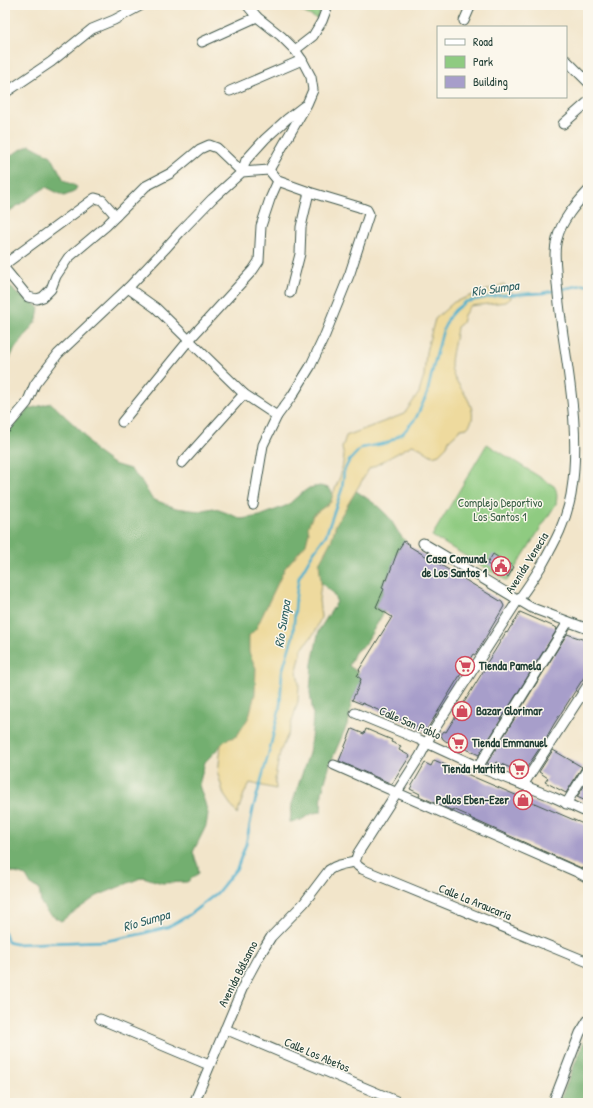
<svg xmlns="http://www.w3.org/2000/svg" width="593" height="1108" font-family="'Patrick Hand',sans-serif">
<rect width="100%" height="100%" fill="#fbf7ec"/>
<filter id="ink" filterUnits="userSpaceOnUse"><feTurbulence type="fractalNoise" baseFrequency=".025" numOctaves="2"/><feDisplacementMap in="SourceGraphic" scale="8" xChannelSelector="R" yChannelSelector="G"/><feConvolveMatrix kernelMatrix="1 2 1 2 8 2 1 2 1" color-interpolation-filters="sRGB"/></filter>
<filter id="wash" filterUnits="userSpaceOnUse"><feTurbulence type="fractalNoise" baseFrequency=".012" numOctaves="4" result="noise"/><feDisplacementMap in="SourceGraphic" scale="16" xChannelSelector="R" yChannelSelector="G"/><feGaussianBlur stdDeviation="0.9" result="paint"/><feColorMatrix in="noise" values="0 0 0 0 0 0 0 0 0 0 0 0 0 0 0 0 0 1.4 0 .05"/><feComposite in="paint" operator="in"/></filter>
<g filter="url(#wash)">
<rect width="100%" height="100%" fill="#f2e5ca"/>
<g fill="#8fcb81" stroke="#57845a">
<polygon points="289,5 324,5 317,19"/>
<path d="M487,444l67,42c4,6 3,11 2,18l-49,77 -75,-45z"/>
</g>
<g fill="#73af6f" stroke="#497652">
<polygon points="30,145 51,156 64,180 77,187 74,192 64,196 46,187 5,214 5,158"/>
<polygon points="5,280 16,293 39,307 37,320 14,350 5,369"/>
<polygon points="51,403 83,433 95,451 113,464 130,469 142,482 152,499 176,508 199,511 213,508 230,514 241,519 260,516 288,505 299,495 309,488 320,486 329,488 333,494 331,502 313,515 306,544 285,568 256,629 249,636 249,652 256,668 255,694 249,717 237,736 226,740 205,762 199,785 205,803 208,814 206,826 193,852 198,866 199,873 187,882 162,883 143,877 97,896 61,921 48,913 41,903 39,889 31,885 26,876 8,871 5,869 5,435 28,409"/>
<path d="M356,491c11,7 26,17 34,28 5,7 8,15 15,21l-7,10 -11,30 -2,-1 -3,9 2,1 -8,18 8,5 -20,34 -7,4 -3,4 -5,12 10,7 2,6 -3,9 -6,12 -3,20 -19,44 -8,28 -1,20 -8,1 -12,7 -11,2 2,-18 17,-51 3,-23 1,-16 -3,-22 2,-28 7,-34 18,-28 -5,-10 -11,-9 -2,-20 12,-22 5,-17z"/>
<polygon points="588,1032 588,1103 559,1103 587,1034"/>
</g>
<path fill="#eeda9e" stroke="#868c69" d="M504,284l6,6 1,8 -5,4 -36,4 -6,9 -2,8 -5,4c-1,11 -6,28 -6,38 1,19 25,34 21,55 -1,3 -3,6 -5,8l-6,1 -12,11 -2,6 -8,8 -6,2c-9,-4 -10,-8 -21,-11l-43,24 -33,55 -5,17 -12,22 2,20 -2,17 2,17 -6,15 -13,17 -5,21 2,14 -1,17 -9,31 -9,20 -5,26 1,11 -26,-6 -6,11 -7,20 -13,-19 -6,-21 3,-29 5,-5 11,-4 12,-19 6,-23 1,-26 -7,-16v-16l7,-7 29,-61 21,-24 3,-12 -1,-5 5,-12 18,-13 2,-8 8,-20 3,-17 -2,-9 4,-12 58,-22 15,-21 5,-17 2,-24 9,-33 19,-17z"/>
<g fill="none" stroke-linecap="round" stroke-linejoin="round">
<polyline stroke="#4fb1ce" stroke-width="2.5" points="5,933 8,942 15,944 106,941 141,934 168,927 189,915 217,893 237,868 246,844 253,809 268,756 280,707 282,672 293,636 296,596 299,577 313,553 326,535 342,489 344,471 349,461 361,448 387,443 403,433 416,418 427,394 433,368 443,330 449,317 455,310 465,302 500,295 543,293 582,285 588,285"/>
</g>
<g id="blocks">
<g fill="#a79eca">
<polygon points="404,541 410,545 409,546 502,602 504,606 503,608 490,630 475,655 473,654 426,731 362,703 362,704 352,700 358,688 361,679 357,676 360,671 359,670 392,617 376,607 384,589 382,588 385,579 387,580 398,550"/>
<polygon points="493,554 514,567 508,577 487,564"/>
<polygon points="520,612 557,628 556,631 479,755 451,742 450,743 447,741 447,742 443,739 441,735 444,731 446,732 487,665 486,664 494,652 506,632 507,633 511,626 512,626"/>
<polygon points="567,634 588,641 588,671 554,724 545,740 523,773 496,762 493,766 487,763"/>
<polygon points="352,729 364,734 366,729 392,740 391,742 401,746 399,750 410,756 392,784 339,761"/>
<polygon points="553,750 582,767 566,793 545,782 548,778 539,772"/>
<polygon points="434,760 588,826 588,871 470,818 471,817 453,809 453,811 419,796 420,794 410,789 425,763 431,766"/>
<polygon points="588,780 588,802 577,797"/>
</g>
</g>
</g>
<g filter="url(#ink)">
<use href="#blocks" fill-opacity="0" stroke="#3f564a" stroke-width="1"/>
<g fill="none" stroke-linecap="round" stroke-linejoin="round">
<g stroke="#3f564a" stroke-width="11">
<g id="minor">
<polyline points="464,21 471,5"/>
<polyline points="202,42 257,17"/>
<polyline points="295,50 313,36 322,21 328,5"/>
<polyline points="566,60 588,82"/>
<polyline points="230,91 302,60"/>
<polyline points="5,93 51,62 92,29 114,20 142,5"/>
<polyline points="563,124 588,102"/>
<polyline points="5,264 95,198 102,200 116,216"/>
<polyline points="5,269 28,297 37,299 43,297 51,289 56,276 68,258 106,226 146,186 171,173 200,149 209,145 217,148 242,172 246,160 265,139 287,119 304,106"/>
<polyline points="128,288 156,308 244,394 277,416"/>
<polyline points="290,293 300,254 301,227 309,192"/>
<polyline points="122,422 189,340 253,270 259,261 261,226 270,199 278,181"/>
<polyline points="5,429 27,403 35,384 58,354 128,288 165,249 181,231 212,199 242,172 269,170 307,104 313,90 311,77 302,60 295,50 281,36 257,17 247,5"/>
<polyline points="182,463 244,394"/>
<polyline points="253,505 263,445 277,416 292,396 310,367 325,335 350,273 369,214 367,210 359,207 309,192 278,181 269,170"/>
<polyline points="423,543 532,608 588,629"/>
<polyline points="355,713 418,739 483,769 553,797 588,813"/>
<polyline points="334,765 579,873 588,878"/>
<polyline points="478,767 568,622"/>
<polyline points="523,785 588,685"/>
<polyline points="566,804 588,768"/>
<polyline points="355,862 358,866 362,869 588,962"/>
<polyline points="100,1019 209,1065"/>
<polyline points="225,1029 401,1103"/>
<path d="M194,1103l51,-121 13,-24 13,-21 33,-34 25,-33c8,-6 16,-6 26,-8l3,-9 62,-97 12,-23 86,-133c9,-11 16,-23 24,-35 13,-23 24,-43 29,-70 9,-53 0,-107 -8,-160 -3,-22 -6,-44 -7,-66 -1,-10 -2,-20 1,-30 4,-18 19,-35 31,-48"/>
<polyline points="553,1103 580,1033 588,1020"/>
</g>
</g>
<use href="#minor" stroke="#fff" stroke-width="9"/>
</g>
</g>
<defs>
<g id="civic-ring" transform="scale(1)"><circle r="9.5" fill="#fbf7ec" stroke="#d1495b" stroke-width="1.5"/><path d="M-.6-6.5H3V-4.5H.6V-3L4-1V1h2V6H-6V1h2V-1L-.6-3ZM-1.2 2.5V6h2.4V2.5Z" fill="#d1495b"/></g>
<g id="supermarket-ring" transform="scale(1)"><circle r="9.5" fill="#fbf7ec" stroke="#d1495b" stroke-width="1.5"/><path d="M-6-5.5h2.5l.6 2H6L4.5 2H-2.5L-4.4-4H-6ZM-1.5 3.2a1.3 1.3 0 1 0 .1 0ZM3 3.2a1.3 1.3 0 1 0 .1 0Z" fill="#d1495b"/></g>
<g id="shop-ring" transform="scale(1)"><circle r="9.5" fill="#fbf7ec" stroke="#d1495b" stroke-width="1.5"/><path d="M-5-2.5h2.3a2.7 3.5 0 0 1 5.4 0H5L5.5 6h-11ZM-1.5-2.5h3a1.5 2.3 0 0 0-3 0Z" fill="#d1495b"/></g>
</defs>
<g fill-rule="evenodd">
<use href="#civic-ring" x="501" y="566"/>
<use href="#supermarket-ring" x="465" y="666"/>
<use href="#shop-ring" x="462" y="711"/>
<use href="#supermarket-ring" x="458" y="743"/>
<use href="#supermarket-ring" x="519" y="769"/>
<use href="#shop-ring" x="523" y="800"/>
</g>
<g text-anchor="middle" stroke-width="3" stroke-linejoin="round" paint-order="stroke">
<g font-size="12" fill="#3b6047" stroke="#fbf7ec">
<text x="500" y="507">Complejo Deportivo<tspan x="500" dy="14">Los Santos 1</tspan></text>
</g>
<g font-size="12" font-weight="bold" fill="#1f3d34" stroke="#fbf7ec" text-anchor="end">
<text x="487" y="563">Casa Comunal<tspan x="487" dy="14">de Los Santos 1</tspan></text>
<text x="479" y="670" text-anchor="start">Tienda Pamela</text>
<text x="476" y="715" text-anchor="start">Bazar Glorimar</text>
<text x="472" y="747" text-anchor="start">Tienda Emmanuel</text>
<text x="505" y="773">Tienda Martita</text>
<text x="509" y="804">Pollos Eben-Ezer</text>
</g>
<g font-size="12" fill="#1f3d34" stroke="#fbf7ec">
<text transform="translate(527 563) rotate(-58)" y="4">Avenida Venecia</text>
<text transform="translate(410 723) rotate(23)" y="4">Calle San Pablo</text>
<text transform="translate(475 902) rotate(22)" y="4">Calle La Araucaria</text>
<text transform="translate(238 974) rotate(-63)" y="4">Avenida Bálsamo</text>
<text transform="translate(317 1055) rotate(23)" y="4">Calle Los Abetos</text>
</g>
<g font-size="13" font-style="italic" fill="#2d6062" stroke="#fbf7ec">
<text transform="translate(495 288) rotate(-8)" y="5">Río Sumpa</text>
<text transform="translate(282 624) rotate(-81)" y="5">Río Sumpa</text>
<text transform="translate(146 920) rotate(-16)" y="5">Río Sumpa</text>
</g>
</g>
<rect width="593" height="1108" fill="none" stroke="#fbf7ec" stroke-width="20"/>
<rect x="437" y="26" width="130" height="72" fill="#fbf7ec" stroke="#a3ada2"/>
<rect x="445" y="39" width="20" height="6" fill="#ffffff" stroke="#a3ada2"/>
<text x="473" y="46" font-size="12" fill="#1f3d34">Road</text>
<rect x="445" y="56" width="20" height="12" fill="#8fcb81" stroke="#a3ada2"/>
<text x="473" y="66" font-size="12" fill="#1f3d34">Park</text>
<rect x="445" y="76" width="20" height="12" fill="#a79eca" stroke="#a3ada2"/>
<text x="473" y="86" font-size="12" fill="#1f3d34">Building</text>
</svg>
